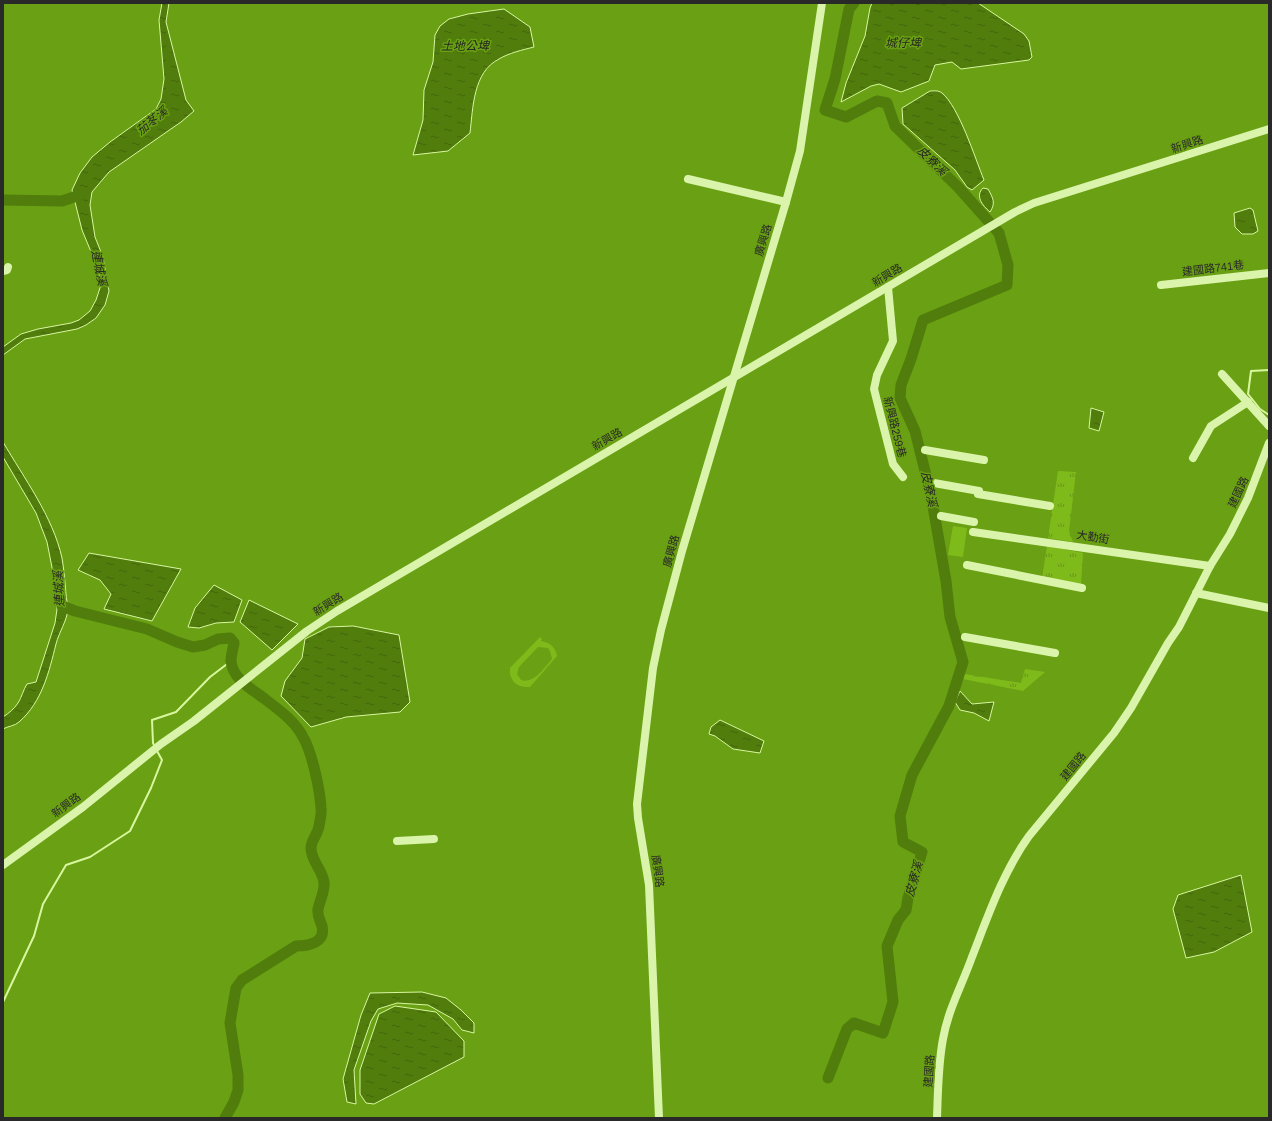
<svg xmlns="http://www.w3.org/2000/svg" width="1272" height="1121" font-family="Helvetica,'Noto Sans TC',sans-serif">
<defs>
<pattern id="grass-tufts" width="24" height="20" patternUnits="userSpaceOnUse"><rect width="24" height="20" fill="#7fba1b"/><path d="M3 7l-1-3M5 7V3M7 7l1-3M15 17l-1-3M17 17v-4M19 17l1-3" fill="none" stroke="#689718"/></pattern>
<pattern id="water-ripples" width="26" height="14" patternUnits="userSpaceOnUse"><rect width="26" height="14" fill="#507d0c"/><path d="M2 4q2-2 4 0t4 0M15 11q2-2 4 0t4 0" fill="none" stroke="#42660c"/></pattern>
</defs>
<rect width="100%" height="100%" fill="#6aa013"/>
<g fill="url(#grass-tufts)">
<polygon points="1058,471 1076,472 1069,531 1073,542 1048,538"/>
<polygon points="1047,546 1083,553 1081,585 1042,578"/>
<polygon points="1025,669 1045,672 1023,691 963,679 964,674 1021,683"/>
</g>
<g fill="#7fba1b" fill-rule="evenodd">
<polygon points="953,526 967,528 963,557 948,555"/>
<path d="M540,637l2,2 -1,2c9,2 14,5 16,15l-27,31c-12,1 -21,-5 -20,-19zM538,647l10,1 2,3 2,8c-8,9 -18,25 -31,21l-4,-6 2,-7z"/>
</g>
<g fill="url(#water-ripples)" stroke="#d8f79f">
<polygon points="162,3 169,3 166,22 186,100 194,111 181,122 109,172 92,192 90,205 95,237 103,257 109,291 105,305 96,318 86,325 77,329 25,339 3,355 3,347 21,334 38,329 71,323 79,320 90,311 96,300 101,285 99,271 82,230 72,190 80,173 92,157 110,142 156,109 161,99 164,79 159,20"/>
<polygon points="872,3 978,3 1024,34 1029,41 1032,57 1029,60 961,69 952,62 935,65 929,81 901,92 879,84 871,86 841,102 846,83 865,36 870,8"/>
<path d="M504,9l26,18 4,20c-12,3 -25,6 -35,12 -26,13 -26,49 -29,74l-22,18 -35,4 10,-35 1,-30 9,-28 2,-27 5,-9 9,-7 19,-5z"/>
<path d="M930,91c4,0 8,-1 12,2 17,14 33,65 42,87l-12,10 -5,-3 -12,-17 -52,-46 -1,-16z"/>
<path d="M983,188l5,1c5,9 8,14 2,23 -8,-7 -15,-16 -7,-24z"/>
<polygon points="1250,208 1253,210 1258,231 1253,234 1242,234 1235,227 1234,213"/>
<polygon points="1091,408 1104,412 1099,431 1089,428"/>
<path d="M3,442c21,36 50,75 59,116 2,12 3,24 4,36 0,5 2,10 2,15 -1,12 -9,23 -12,35 -7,28 -14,58 -37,78 -4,4 -11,4 -16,7v-12c6,-4 11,-8 15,-14 4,-6 5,-13 9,-19l9,-2 19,-59 2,-14 -1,-21 -9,-46 -11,-29 -33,-56z"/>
<polygon points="89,553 181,569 152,621 104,609 111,594 100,580 78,570"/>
<polygon points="214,585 242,600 234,622 216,623 199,628 188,627 195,608"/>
<polygon points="249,600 298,624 272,650 240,622"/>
<polygon points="353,626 399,635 410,702 400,712 346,717 311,727 281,696 285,681 302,658 305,639 329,627"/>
<polygon points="960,691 972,704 994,702 989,721 974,713 960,710 955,702"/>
<polygon points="720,720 764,741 760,753 733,749 715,736 709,734 711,727"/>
<polygon points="1241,875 1252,932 1214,952 1186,958 1173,909 1178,895"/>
<polygon points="422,992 446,998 461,1010 474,1023 474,1033 462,1030 453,1019 428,1005 397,1003 378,1009 371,1021 354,1070 356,1104 347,1102 343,1079 361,1015 370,993"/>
<polygon points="395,1006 436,1012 464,1041 464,1057 374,1104 366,1103 360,1094 360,1070 379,1014"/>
</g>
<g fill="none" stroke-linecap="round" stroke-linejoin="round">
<g stroke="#d8f79f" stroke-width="2">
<polyline points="1269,370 1251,371 1248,394 1260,409 1269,415"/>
<polyline points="155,747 153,743 152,720 176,712 210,677 231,661"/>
<polyline points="3,1002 34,936 43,904 66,865 90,857 130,831 151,788 162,760 157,751"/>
</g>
<g stroke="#507d0c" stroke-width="11">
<polyline points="3,200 62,201 80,195"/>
<path d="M62,606l13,5 72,18 30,13 16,5 12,-2 13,-6 12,-1 4,5c-1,6 -3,13 -3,18 2,19 21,28 34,38 14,11 30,22 38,38 9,15 17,53 18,71 1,5 -1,12 -2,18 -1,8 -8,14 -8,22 0,13 11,21 13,34 1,9 -4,18 -6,27 -1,7 2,11 4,17 4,17 -14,20 -26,20l-54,34 -6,8 -6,35 8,52v15l-4,12 -9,16"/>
<polyline points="828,1078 847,1029 854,1023 883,1033 893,1002 887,946 898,920 906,910 908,898 922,852 903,842 900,816 912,775 949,706 963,662 950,617 946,581 931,495 915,431 900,398 901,385 911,359 923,320 1007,285 1008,265 999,233 958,187 895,126 887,103 877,101 846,117 825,110 835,79 849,9 854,3"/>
</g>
<g stroke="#daf4ac" stroke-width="8">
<polyline points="688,179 786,202"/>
<polyline points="3,271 7,270 8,267"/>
<polyline points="1161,285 1269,273"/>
<polyline points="888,287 893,341 877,375 874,389 893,464 903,477"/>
<polyline points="1222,374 1269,426"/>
<polyline points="925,450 984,460"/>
<polyline points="1193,458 1211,426 1248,402"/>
<polyline points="934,483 979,491"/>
<polyline points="978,494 1050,506"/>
<polyline points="941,516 974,522"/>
<polyline points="973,532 1210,566"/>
<polyline points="967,565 1082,588"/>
<polyline points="1196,593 1269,608"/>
<polyline points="965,637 1055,653"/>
<polyline points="397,841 434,839"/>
<polyline points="3,865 83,807 161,744 194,721 307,631 337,611 1015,212 1034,203 1269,129"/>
<polyline points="659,1118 649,885 638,818 637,804 653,668 661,630 682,551 786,202 800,151 822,3"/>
<path d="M937,1118c1,-26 1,-53 6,-79 5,-29 19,-54 29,-82 16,-41 31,-85 57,-121l85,-103 17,-25 37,-65 11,-16 31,-61 20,-32 18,-36 21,-55"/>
</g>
</g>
<g text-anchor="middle" stroke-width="3" stroke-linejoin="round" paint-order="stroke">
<g font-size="11" fill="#292929" stroke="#6aa013">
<text transform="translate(1187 144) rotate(-18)" y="4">新興路</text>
<text transform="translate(763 240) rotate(-73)" y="4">廣興路</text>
<text transform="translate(1213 268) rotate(-7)" y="4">建國路741巷</text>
<text transform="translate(887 275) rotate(-31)" y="4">新興路</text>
<text transform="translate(895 427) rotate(76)" y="4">新興路259巷</text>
<text transform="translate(607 439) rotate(-30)" y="4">新興路</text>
<text transform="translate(1238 492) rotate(-65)" y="4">建國路</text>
<text transform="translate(1093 537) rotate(9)" y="4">大勤街</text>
<text transform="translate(671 551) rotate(-75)" y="4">廣興路</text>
<text transform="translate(328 604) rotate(-32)" y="4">新興路</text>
<text transform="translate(1073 766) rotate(-51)" y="4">建國路</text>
<text transform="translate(66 805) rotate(-37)" y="4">新興路</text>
<text transform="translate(658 871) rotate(82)" y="4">廣興路</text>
<text transform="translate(929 1071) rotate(-86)" y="4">建國路</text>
</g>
<g font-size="12" font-style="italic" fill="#262822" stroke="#6aa013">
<text x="903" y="47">城仔埤</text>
<text x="465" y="50">土地公埤</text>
<text transform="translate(152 121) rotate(-39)" y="4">茄苳溪</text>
<text transform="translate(932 161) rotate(44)" y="4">皮寮溪</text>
<text transform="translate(99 268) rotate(79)" y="4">連城溪</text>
<text transform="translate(929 489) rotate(78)" y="4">皮寮溪</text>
<text transform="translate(59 589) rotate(-93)" y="4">連城溪</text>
<text transform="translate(914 879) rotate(-74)" y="4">皮寮溪</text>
</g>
</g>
<rect width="1272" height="1121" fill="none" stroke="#292929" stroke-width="8"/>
</svg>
